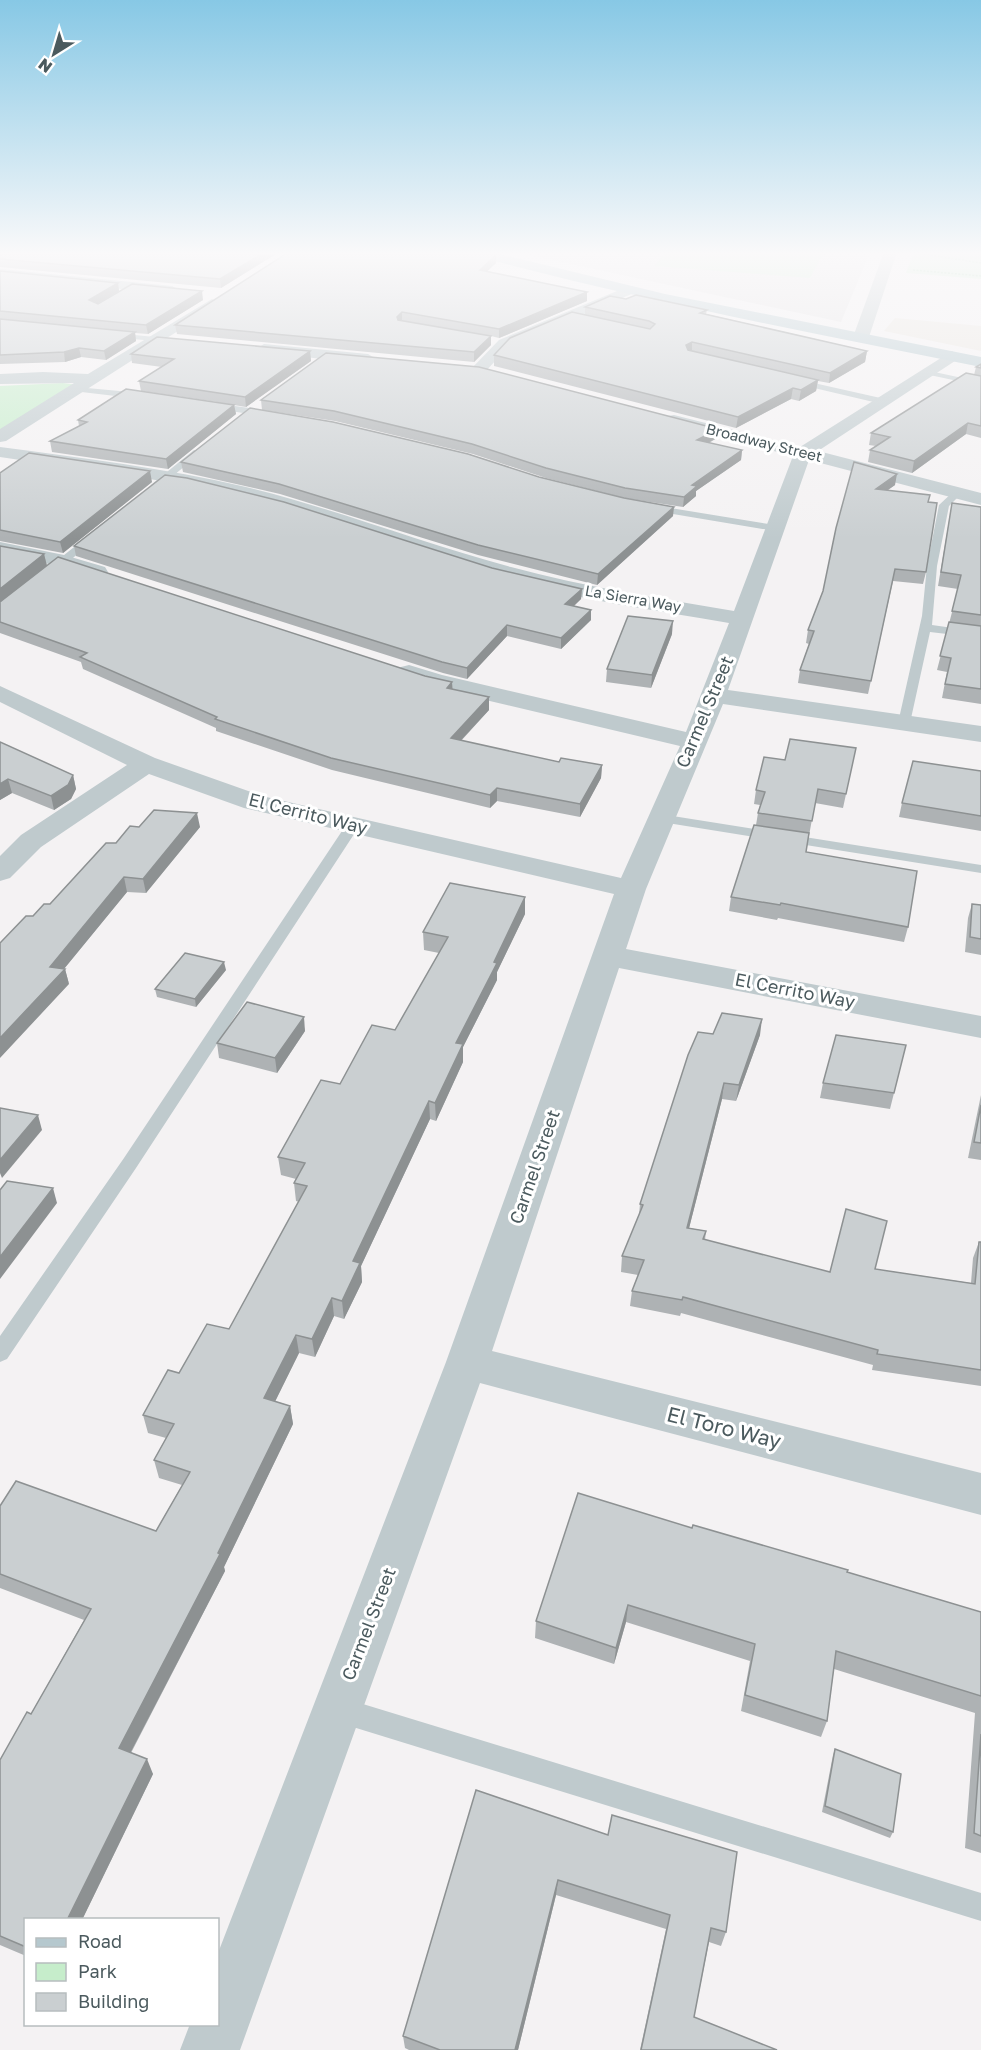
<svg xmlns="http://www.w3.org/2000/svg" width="981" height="2050" font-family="'Golos Text',sans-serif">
<rect width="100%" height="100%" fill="#f4f2f3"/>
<polygon fill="#eae6e0" points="895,318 981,326 981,351 884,331"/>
<polygon fill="#e5e3e4" points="533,252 870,252 841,322 529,255"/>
<g fill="#c6edcb">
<polygon points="666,252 824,252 810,278 655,266"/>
<polygon points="914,252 981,252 981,279 906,273"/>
<polygon points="63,383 78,385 0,432 0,386"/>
</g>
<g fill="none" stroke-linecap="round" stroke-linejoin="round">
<g stroke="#81c892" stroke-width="1.5" stroke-dasharray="2 1.5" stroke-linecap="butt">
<polyline points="917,253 981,263"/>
<polyline points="913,270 981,276"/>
</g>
<g fill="#bfcacd" fill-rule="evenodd">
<polygon points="479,252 516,252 482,255"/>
<polygon points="114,333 155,337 159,339 155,341 111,337 110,335"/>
<polygon points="925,370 981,382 981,386 925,374"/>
<polygon points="796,379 885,399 886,401 882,404 793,383 793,379"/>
<polygon points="76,387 141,393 145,396 141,399 73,391 73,387"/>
<polygon points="214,403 269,411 273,414 269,417 211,408 210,406"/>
<polygon points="194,450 202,452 157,489 151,489 151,485"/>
<polygon points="954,491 962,493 949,506 937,566 932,625 981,632 981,638 930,632 910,723 904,727 898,723 922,616 927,566 939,505"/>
<polygon points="652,505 775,525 780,528 775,531 649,510 647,508"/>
<polygon points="89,535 98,537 56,572 48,572 48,568"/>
<polygon points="660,814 981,865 981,873 655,821 653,818"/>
<polygon points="353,821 360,825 136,1168 7,1359 0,1362 0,1336 124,1158 346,825"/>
<polygon points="340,1697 981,1893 981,1921 340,1723 331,1719 327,1710 331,1701"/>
</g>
<g fill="#bfcacd" fill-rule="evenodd">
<polygon points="884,252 897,252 869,337 861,342 856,340 853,337"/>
<polygon points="0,269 172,286 179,290 172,294 0,277"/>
<polygon points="629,286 634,287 636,290 634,293 509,346 485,372 473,372 471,369 499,340"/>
<polygon points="212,299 219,303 217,306 6,441 0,442 0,429 74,383 0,384 0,374 43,372 88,374"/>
<polygon points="264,344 368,354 376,359 368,364 259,352 256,349"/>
<path d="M952,351l8,5 -2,3 -140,92 163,42v12l-172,-45 -81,230 253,36v16l-258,-38 -77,185 -20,60 355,67v22l-362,-70 -127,383 489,122v42l-501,-132 -240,667h-60l10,-26h28v-71l228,-591 168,-468 -370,-86 -95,-34 -108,73 -31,31 -10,3v-25l21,-21 106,-70 -127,-63v-16l155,72 107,38 359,82 59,-132 -254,-60 -25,-9 -4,-5 4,-5 8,-2 33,10 244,57 43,-109c-79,-13 -158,-25 -236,-47 -93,-27 -183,-64 -278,-85 -71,-15 -143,-23 -215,-34v-10c82,11 165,21 246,40 90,22 176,56 265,80 73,20 148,31 223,44l59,-155 -125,-32 -3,-4 3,-4 6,-1 126,32z"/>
<polygon points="0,542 64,555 105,567 108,572 105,577 97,578 59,566 0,554"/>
</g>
<path fill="#b5c8ce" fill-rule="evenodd" d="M471,252h21l173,42 316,63v10c-170,-34 -341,-67 -509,-112z"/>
</g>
<g fill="#aeb2b4">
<polygon points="0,252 279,252 221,288 0,267"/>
<polygon points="496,263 487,271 587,292 587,301 499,338 491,336 491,345 474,362 177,334 175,325"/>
<polygon points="0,271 118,283 119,291 203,300 148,334 135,333 136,341 106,360 81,357 65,362 0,364"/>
<polygon points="626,299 707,310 706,314 867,351 865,362 829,383 818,381 816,391 799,401 791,399 736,428 494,366 494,355 585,315 585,307"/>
<polygon points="310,351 311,361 246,407 234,405 236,414 168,469 52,452 50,441 79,426 78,420 217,402 141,391 139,381 162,367 132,363 131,354"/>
<polygon points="981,364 981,438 966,434 912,473 868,462 870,450 876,446 869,445 871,433 974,375 976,367"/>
<polygon points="261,400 717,438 709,443 742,450 741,460 696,491 696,496 683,507 624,498 546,478 473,454 335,421 262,410"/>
<polygon points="181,462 539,477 673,516 597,585 478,555 280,494 183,472"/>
<polygon points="854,462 895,485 888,490 928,502 926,572 923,584 893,581 868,694 798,683 800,670 809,644 806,643 808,630 823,591"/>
<polygon points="0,473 152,482 63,553 0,541"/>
<polygon points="952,503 981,507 981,704 942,698 947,672 937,670 958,589 938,586"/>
<polygon points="0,546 44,554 47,566 452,689 489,710 461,741 559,762 602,765 601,778 580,817 497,801 490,808 332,770 216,731 216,728 83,669 81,662 0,633"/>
<polygon points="74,546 492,568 582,589 581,599 574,606 591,620 561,649 507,636 467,679 443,673 76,556"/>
<polygon points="672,634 651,688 606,682 607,669"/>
<polygon points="0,742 73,775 76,789 71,799 54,810 12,793 0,800"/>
<polygon points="856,748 843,808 815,803 806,852 908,927 904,942 778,918 777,920 729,911 731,897 756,825 758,813 760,805 754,804 756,790 785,760"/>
<polygon points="981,771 981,831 899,817 902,803"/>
<polygon points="139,827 200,827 146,893 127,892 64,969 65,969 69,984 33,916 50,904 116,843"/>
<polygon points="525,897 525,914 497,972 497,980 463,1047 463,1062 436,1121 430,1119 361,1266 362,1282 344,1319 334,1316 315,1357 299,1353 275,1401 290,1406 293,1424 224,1567 225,1571 131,1753 153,1774 82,1920 26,1920 26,1956 0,1945 0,1760 31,1714 84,1620 0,1588 0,1506 156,1531 182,1485 159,1478 154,1460 166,1438 148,1433 143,1415 179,1373 229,1329 299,1202 296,1201 294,1183 296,1179 281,1175 278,1157 340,1084 395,1030 439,953 424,950 423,932"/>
<polygon points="972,904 981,905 981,955 965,952 968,918"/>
<polygon points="226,970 196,1007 157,997 155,989"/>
<polygon points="305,1031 277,1073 219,1058 217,1043"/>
<polygon points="713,1034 760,1035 736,1101 722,1099 689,1228 706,1231 705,1240 830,1272 875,1269 971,1283 973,1258 979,1242 981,1242 981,1386 872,1370 873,1365 681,1313 680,1316 630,1306 632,1291 638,1275 621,1272 622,1256 639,1215 640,1204"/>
<polygon points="823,1083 894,1093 890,1109 820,1098"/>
<polygon points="981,1095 981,1160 968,1158"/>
<polygon points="692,1528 847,1572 981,1612 981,1853 965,1848 975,1713 834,1669 827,1721 821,1737 741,1711 750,1661 626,1622 614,1664 535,1638 536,1621"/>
<polygon points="835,1749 893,1832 890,1838 822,1812 833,1755"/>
<polygon points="476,1790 726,1932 721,1946 709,1942 694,2017 777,2050 640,2050 666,1929 556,1895 518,2050 409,2050 405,2048 403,2036"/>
</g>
<g fill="#8d9192">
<polygon points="265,252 279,252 221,288 220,279"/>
<polygon points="496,255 496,263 480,278 480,270"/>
<polygon points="118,283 119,291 91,308 89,300"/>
<polygon points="202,291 203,300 148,334 146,325"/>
<polygon points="587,292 587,301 499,338 499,329"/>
<polygon points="402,312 402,321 397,326 397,317"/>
<polygon points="135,332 136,341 106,360 104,351"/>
<polygon points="491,336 491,345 474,362 474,352"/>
<polygon points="692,342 692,352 685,355 686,345"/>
<polygon points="79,348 81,357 65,362 64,352"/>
<polygon points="310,351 311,361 246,407 245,397"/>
<polygon points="867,351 865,362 829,383 830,373"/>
<polygon points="818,380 816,391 799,401 801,390"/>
<polygon points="793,388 791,399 736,428 738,417"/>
<polygon points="234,405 236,414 168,469 166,459"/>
<polygon points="968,423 966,434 912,473 914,461"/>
<polygon points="718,429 717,438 696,449 697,440"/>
<polygon points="742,450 741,460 696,491 696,496 683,507 684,497 692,485"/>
<polygon points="150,471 152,482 63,553 60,542"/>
<polygon points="897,474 895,485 873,500 876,489"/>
<polygon points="674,507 673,516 597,585 598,574"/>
<polygon points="44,554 47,566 0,603 0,589"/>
<polygon points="582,589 581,599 565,614 565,604"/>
<polygon points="591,610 591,620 561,649 561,638"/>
<polygon points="673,621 672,634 651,688 652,675"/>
<polygon points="507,625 507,636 467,679 467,668"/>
<polygon points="452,682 453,695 447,688"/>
<polygon points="489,697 489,710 451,751 451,738"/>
<polygon points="602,765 601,778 580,817 580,804"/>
<polygon points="73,775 76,789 71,799 54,810 51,796"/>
<polygon points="8,779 12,793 0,800 0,784"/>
<polygon points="497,788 497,801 490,808 490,795"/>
<polygon points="197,813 200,827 146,893 143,879"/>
<polygon points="124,877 127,892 54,981 65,969 69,984 0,1058 0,1038 50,967"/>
<polygon points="525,897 525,914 497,972 497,980 463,1047 463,1062 436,1121 435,1103 456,1043"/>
<polygon points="224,962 226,970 196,1007 195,999"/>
<polygon points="304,1017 305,1031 277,1073 275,1058"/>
<polygon points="762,1019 760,1035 736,1101 739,1085"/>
<polygon points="724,1083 722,1099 685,1244 687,1228"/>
<polygon points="429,1101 430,1119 361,1266 362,1282 344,1319 342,1301 353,1261"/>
<polygon points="38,1115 42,1130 2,1178 0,1173 0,1160"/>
<polygon points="53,1188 57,1203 0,1279 0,1257"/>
<polygon points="332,1298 334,1316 315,1357 312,1339"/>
<polygon points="296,1335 299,1353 268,1416 264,1398"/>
<polygon points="290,1406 293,1424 224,1567 225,1571 125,1763 119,1748 218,1553"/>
<polygon points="628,1605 626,1622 614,1664 616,1648"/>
<polygon points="147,1759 153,1774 82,1920 67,1920"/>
<polygon points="558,1880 556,1895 518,2050 515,2050"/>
</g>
<g fill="#cacfd1" stroke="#8d9192" stroke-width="1.5">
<polygon points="0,252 265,252 220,279 0,259"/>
<polygon points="289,252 484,252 496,255 480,270 587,292 499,329 402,312 397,317 398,320 491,336 474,352 175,325"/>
<polygon points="0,271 118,283 89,300 98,304 132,284 202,291 146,325 0,311"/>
<polygon points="636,295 707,310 700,313 867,351 830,373 692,342 686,345 688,350 818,380 801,390 793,388 738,417 494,355 510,338 572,312 650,329 655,324 649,321 585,307 610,296 626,299"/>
<polygon points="0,319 135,332 104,351 79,348 64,352 0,355"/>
<polygon points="157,337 310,351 245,397 139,381 174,359 131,354"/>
<polygon points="326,353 479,367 718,429 697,440 742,450 692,485 697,486 684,497 625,488 546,468 472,444 334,411 261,400"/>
<polygon points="981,364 981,368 976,367"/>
<polygon points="966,373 981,376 981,426 968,423 914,461 870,450 890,437 871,433"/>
<polygon points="126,389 234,405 166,459 50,441 87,422 78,420"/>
<polygon points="250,408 333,422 468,454 539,477 624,498 674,507 598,574 478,545 279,484 181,462"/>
<polygon points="29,453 150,471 60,542 0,530 0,473"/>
<polygon points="854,462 897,474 876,489 930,495 928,502 937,503 926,572 895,569 871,681 800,670 814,631 808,630 823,591 836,528"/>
<polygon points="165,475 187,478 284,502 492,568 582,589 565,604 591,610 561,638 507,625 467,668 442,662 74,546"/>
<polygon points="952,503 981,507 981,615 952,611 961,575 941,572"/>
<polygon points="0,546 44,554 0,589"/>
<polygon points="58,557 425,676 452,682 447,688 489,697 451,738 559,762 561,758 602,765 580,804 497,788 490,795 331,758 215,719 217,717 80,657 87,653 0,622 0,602"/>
<polygon points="628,616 673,621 652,675 607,669"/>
<polygon points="949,622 981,626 981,689 945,684 951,658 940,656"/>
<polygon points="790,739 856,748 846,794 818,789 812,821 758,813 765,792 756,790 764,757 785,760"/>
<polygon points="0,742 73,775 68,785 51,796 8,779 0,784"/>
<polygon points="913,761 981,771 981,816 902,803"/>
<polygon points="154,810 197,813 143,879 124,877 50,967 65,969 0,1038 0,943 26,916 33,916 44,904 50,904 106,843 116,843 130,826 139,827"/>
<polygon points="754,825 809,833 806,852 917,871 908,927 781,903 780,905 731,897"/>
<polygon points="450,883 525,897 494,962 497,963 456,1043 463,1044 435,1103 429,1101 353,1261 360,1263 342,1301 332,1298 312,1339 296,1335 264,1398 290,1406 218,1553 220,1554 119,1748 147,1759 67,1920 26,1920 26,1947 0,1936 0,1760 27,1712 31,1714 91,1609 0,1574 0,1506 16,1481 156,1531 190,1472 154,1460 174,1424 143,1415 168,1370 179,1373 207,1324 229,1329 307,1186 294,1183 305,1163 278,1157 321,1080 340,1084 372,1025 395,1030 448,937 423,932"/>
<polygon points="972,904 981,905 981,939 970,937"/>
<polygon points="185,953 224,962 195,999 155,989"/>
<polygon points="247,1002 304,1017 275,1058 217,1043"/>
<polygon points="722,1013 762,1019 739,1085 724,1083 687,1228 706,1231 703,1239 830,1272 846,1209 887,1221 875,1269 975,1284 979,1242 981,1242 981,1370 877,1354 878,1350 683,1297 682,1300 632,1291 644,1260 622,1256 643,1205 640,1204 688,1055 698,1032 713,1034"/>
<polygon points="836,1035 906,1045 894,1093 823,1083"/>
<polygon points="981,1105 981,1143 974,1142"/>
<polygon points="0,1108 38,1115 0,1160"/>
<polygon points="7,1181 53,1188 0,1257 0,1190"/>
<polygon points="578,1493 692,1528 693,1525 848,1570 847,1572 981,1612 981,1696 836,1651 827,1721 745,1695 755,1644 628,1605 616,1648 536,1621"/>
<polygon points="981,1734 981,1836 974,1833"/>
<polygon points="835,1749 901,1774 893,1832 825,1806"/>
<polygon points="476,1790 608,1835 612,1815 737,1852 726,1932 711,1928 694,2017 777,2050 641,2050 670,1915 558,1880 515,2050 440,2050 403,2036"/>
</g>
<linearGradient id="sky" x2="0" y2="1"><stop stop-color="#87c8e5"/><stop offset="0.47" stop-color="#faf9fa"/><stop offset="1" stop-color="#faf9fa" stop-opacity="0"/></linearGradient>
<rect width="981" height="539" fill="url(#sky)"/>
<g text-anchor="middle" stroke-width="6" stroke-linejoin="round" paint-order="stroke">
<g font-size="15" fill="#4b5a5e" stroke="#fff">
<text transform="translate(764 443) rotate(14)" y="5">Broadway Street</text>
<text transform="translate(633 599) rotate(10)" y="5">La Sierra Way</text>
</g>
<g font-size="18" fill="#4b5a5e" stroke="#fff">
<text transform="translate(705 712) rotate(-67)" y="6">Carmel Street</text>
<text transform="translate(308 814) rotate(14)" y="6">El Cerrito Way</text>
<text transform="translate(795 991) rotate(11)" y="6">El Cerrito Way</text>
<text transform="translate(535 1167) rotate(-71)" y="6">Carmel Street</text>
<text transform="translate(369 1624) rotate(-69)" y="6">Carmel Street</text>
</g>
<g font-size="21" fill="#4b5a5e" stroke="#fff">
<text transform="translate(724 1428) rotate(14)" y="7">El Toro Way</text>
</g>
</g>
<rect x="24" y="1918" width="195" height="108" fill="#ffffff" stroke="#b7bdbf" stroke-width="1.5"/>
<rect x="36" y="1938" width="30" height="9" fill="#b5c8ce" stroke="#b7bdbf" stroke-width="1.5"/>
<text x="78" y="1948" font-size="18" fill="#4b5a5e">Road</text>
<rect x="36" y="1963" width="30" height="18" fill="#c6edcb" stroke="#b7bdbf" stroke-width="1.5"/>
<text x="78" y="1978" font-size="18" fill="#4b5a5e">Park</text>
<rect x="36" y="1993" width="30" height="18" fill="#cacfd1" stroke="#b7bdbf" stroke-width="1.5"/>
<text x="78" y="2008" font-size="18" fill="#4b5a5e">Building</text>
<g transform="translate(54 54) rotate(217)" stroke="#ffffff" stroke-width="4.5" paint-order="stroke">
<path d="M0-4.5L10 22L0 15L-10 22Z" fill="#4b5a5e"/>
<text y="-9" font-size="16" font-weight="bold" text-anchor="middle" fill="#4b5a5e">N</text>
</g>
</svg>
